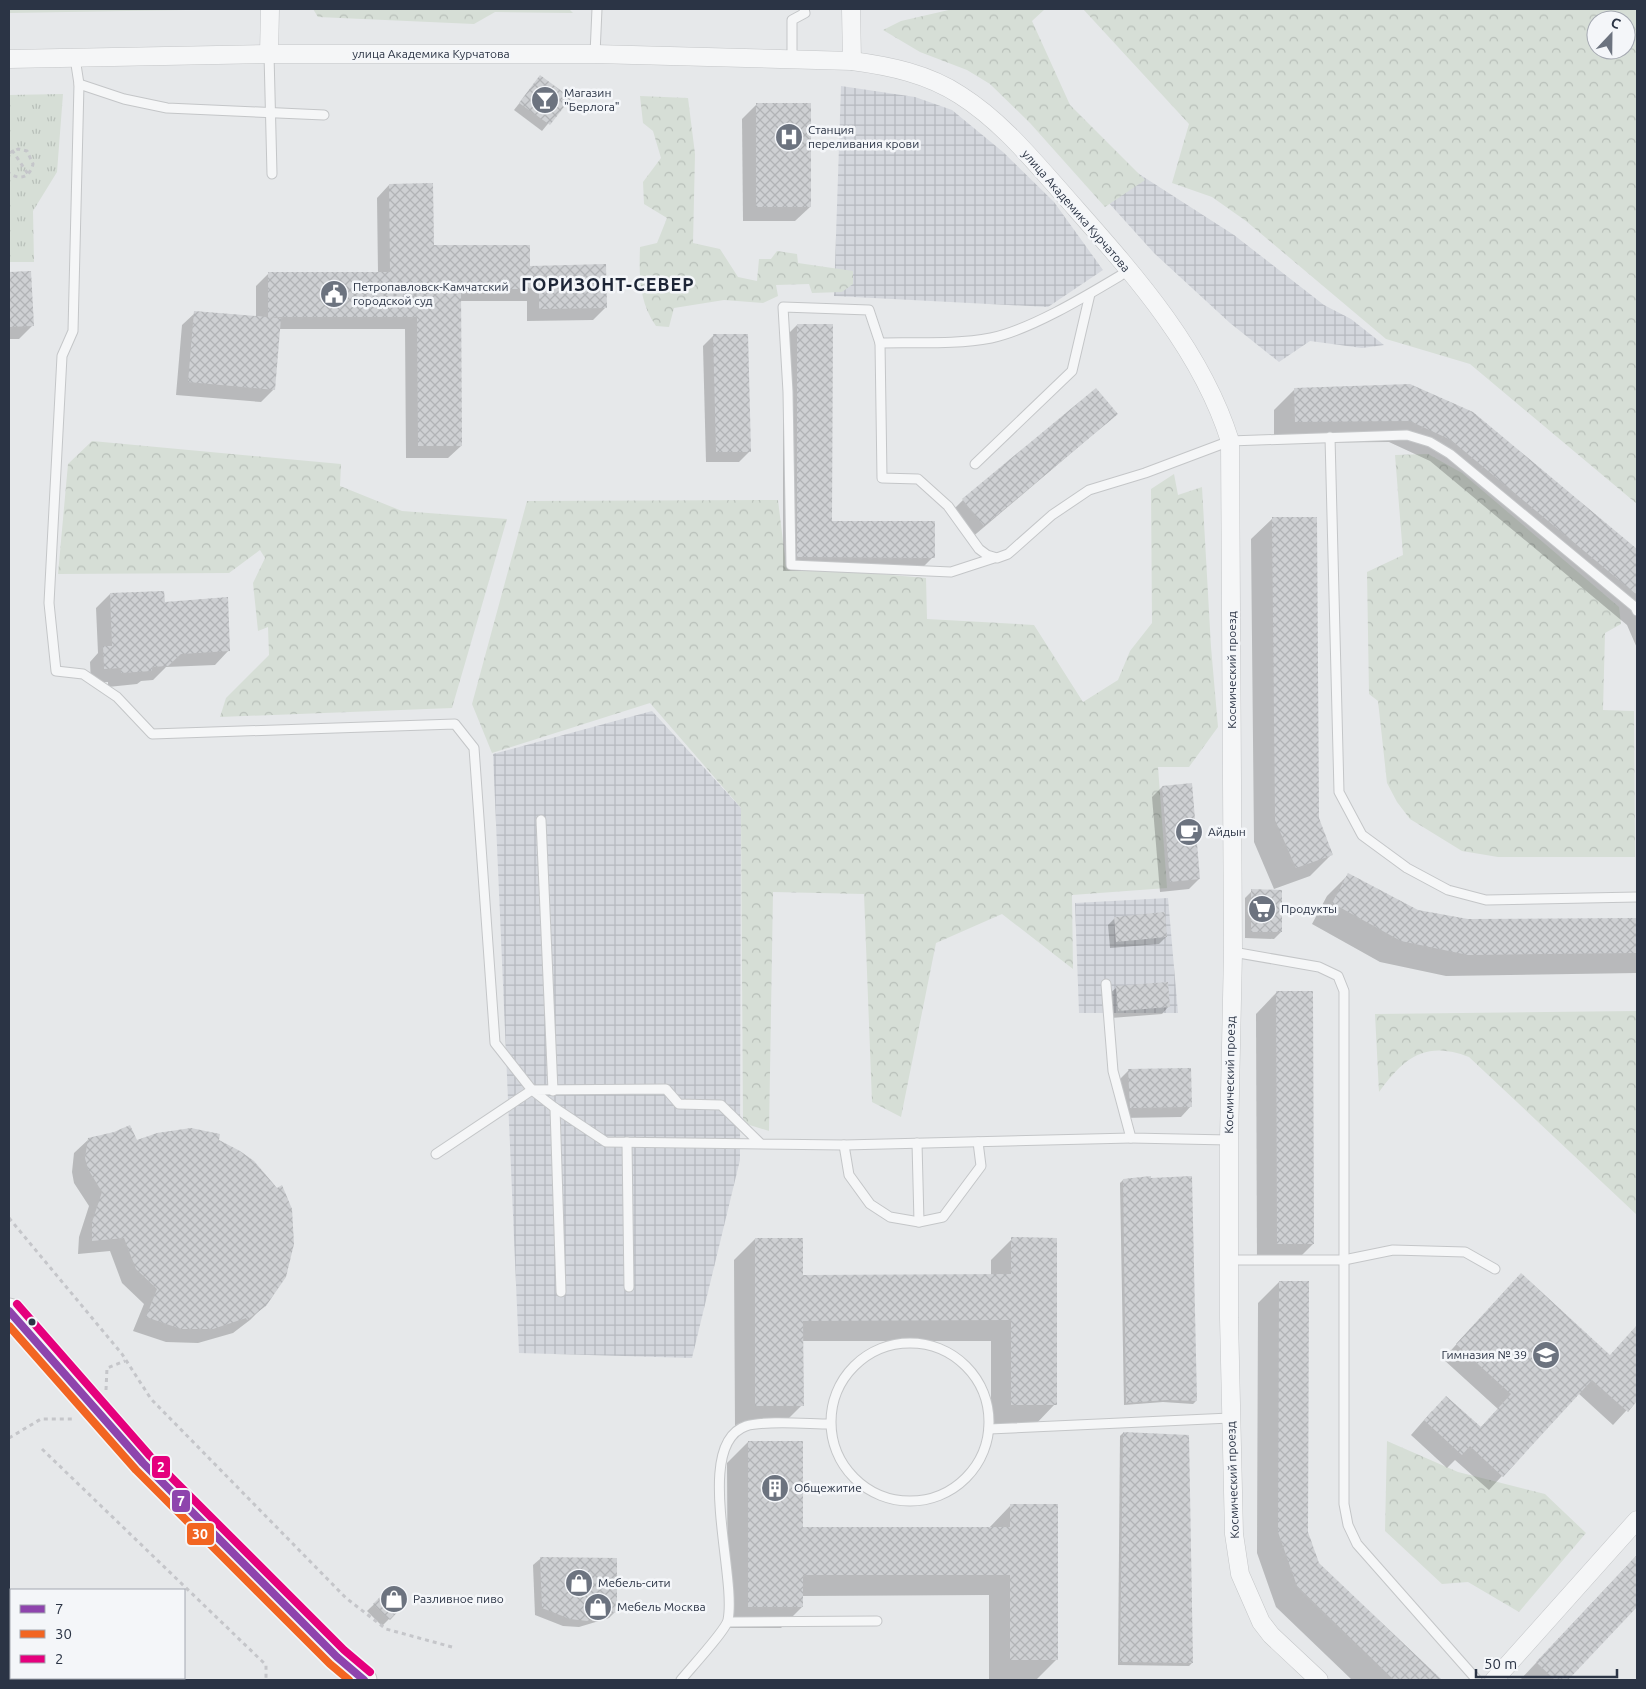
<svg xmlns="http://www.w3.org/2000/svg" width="1646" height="1689" font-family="Ubuntu,sans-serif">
<defs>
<pattern id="industrial-grid" width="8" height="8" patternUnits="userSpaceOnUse" patternTransform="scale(1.25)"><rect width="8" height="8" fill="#d4d7dd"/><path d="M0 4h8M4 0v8" fill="none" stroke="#b6b9bf"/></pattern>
<pattern id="grass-tufts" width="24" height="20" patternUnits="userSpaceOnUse" patternTransform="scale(1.25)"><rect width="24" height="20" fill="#d6ded6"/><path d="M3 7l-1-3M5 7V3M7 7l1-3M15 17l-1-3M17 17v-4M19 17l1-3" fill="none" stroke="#b8bfb9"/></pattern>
<pattern id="forest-crowns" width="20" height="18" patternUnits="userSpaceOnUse" patternTransform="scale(1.25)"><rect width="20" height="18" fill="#d6ded6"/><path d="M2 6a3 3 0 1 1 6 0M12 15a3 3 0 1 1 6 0" fill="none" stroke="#b8bfb9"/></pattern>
<pattern id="building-cross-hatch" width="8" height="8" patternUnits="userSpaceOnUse" patternTransform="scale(1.25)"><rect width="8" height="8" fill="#ced0d3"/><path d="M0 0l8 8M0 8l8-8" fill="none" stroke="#b1b3b6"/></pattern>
</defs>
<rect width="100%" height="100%" fill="#e6e8ea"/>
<g fill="url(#industrial-grid)">
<polygon points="841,86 915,97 952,110 1003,152 1054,202 1103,270 1048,307 834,296"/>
<polygon points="1055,120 1234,235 1324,305 1351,319 1384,345 1362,348 1310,341 1279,362 1230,323 1154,253 1043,130"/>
<polygon points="652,711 741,808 740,1160 692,1358 519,1353 493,754"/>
<polygon points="1168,898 1178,1013 1079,1013 1075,903"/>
</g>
<g fill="url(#grass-tufts)">
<polygon points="9,9 186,9 187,10 9,13"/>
<polygon points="63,94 57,172 33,211 34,262 9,262 9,95"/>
</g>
<g fill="url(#forest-crowns)" fill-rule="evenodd">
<polygon points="313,9 569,9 573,13 495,12 474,24 318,17"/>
<polygon points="953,9 1045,9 1032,21 1070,105 1145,180 1105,207 1030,123 990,84 967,70 920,52 883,30 901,21"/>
<path d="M1083,9h554v495l-167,-140 -84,-25 -140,-118 -34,-24 -40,-14 17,-59zM1596,20h30v30h-30z"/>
<path d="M640,96l48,2 7,56 -2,89 27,6 18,28 19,4 2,-22h12l6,-8 20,3 1,9 55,8v13l-11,8 -30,1 -3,-9 -33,1 2,11 -15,7 -39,-3 -50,8 -5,19 -13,-1c-17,-24 -17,-50 -16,-79l17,-4 10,-25 -23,-14 -1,-22 18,-24 -8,-27 -10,-8z"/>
<polygon points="92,441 341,464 340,486 402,511 507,519 452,708 220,717 226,698 269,655 268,627 258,631 253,583 265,558 260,550 229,573 58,574 68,464"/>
<polygon points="1428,454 1462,473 1619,607 1621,624 1605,633 1603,710 1634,711 1635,857 1498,857 1462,851 1410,819 1397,802 1387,783 1378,701 1369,694 1367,572 1403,555 1395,455"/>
<polygon points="1174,474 1178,495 1202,487 1211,647 1218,727 1189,767 1158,767 1167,888 1072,895 1073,969 1002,914 936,943 901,1117 872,1102 864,894 773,892 769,1131 743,1123 741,808 650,703 492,753 472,704 527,501 778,500 786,566 926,578 927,619 1034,625 1083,702 1118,680 1130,651 1152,623 1151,489"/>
<path d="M1637,1011v204l-168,-158c-44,-17 -65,1 -90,35l-4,-78z"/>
<polygon points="1387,1441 1458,1472 1545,1494 1586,1533 1519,1612 1468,1582 1442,1584 1385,1531"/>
</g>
<g fill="#0003">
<polygon points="540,77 569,98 542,131 514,110"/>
<polygon points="757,104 810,207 795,221 743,221 742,119"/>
<polygon points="389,185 433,246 606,307 593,320 527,321 527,301 460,301 461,446 448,458 406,458 405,329 279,329 274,389 261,402 176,395 182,325 195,313 256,317 256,286 269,273 378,273 377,198"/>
<polygon points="30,272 32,326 19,339 9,339 9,273"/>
<polygon points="797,325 831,522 933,557 919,571 783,571 783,339"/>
<polygon points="714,335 750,451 739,462 706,462 703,346"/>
<polygon points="1295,389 1473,413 1637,550 1637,648 1627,625 1430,461 1389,442 1274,443 1274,410"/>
<polygon points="1117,414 970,539 949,514 963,500"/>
<polygon points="1273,518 1318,818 1331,855 1310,876 1274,889 1254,842 1251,539"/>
<polygon points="110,594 163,603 229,650 215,665 166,667 153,680 141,681 137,684 108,687 108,682 91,683 90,662 98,653 96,608"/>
<polygon points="1162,787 1199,879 1189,889 1160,892 1152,797"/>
<polygon points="1348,875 1418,911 1468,920 1637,919 1637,973 1446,976 1380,962 1312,924 1327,896"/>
<polygon points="1252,891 1281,932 1274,939 1245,938 1245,898"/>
<polygon points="1115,918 1166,937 1159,944 1110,948 1108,925"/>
<polygon points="1116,988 1168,1007 1162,1014 1111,1018 1109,994"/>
<polygon points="1277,992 1313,1244 1292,1265 1257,1265 1256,1014"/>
<polygon points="1129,1070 1191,1106 1181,1117 1120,1118 1118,1081"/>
<polygon points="89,1139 137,1142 217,1141 265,1305 250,1320 233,1333 198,1343 166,1342 133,1331 144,1304 122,1283 110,1251 78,1254 79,1237 89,1206 74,1183 72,1172 74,1153"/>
<polygon points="1123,1180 1196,1401 1193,1404 1163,1402 1124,1405 1120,1183"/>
<polygon points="755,1239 802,1276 991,1275 991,1260 1012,1239 1055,1404 1034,1426 991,1425 991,1341 802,1341 802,1405 781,1426 735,1426 734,1260"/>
<polygon points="1279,1282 1307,1532 1318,1563 1440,1680 1352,1680 1276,1607 1257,1553 1258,1303"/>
<polygon points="1507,1289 1610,1356 1637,1326 1637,1399 1613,1425 1578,1393 1489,1490 1455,1460 1447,1468 1411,1435 1432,1411 1480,1428 1498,1409 1443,1359"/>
<polygon points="1123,1433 1192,1663 1189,1666 1118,1665 1120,1436"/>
<polygon points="748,1442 802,1528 989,1528 1010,1506 1057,1659 1036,1680 989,1680 989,1595 802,1596 802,1607 781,1628 728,1628 727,1463"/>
<polygon points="1637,1555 1637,1605 1566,1680 1520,1680"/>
<polygon points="540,1559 616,1611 609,1618 579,1627 563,1626 535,1615 533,1565"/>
<polygon points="390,1589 405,1603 382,1626 367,1611"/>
</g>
<g fill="url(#building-cross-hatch)">
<polygon points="540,75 571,98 550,125 519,103"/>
<rect x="756" y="103" width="55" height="104"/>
<polygon points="433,183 434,245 530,245 530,266 606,264 607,308 539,309 539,289 461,289 462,446 418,446 417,317 269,317 281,318 275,390 188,382 194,311 268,317 268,272 390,272 389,184"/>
<polygon points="31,271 34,326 9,327 9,272"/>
<polygon points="797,324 833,324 832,521 935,521 935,558 797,557"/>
<polygon points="713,334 748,334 751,452 716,452"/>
<polygon points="1410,384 1473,412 1637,549 1637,595 1451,440 1410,421 1295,422 1294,388"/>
<polygon points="1096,388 1118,414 984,526 962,499"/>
<polygon points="1272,517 1317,517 1319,818 1333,855 1296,868 1275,820"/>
<polygon points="164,591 165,602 228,597 230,651 181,654 168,666 152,667 152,671 121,673 121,668 104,669 103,646 112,646 110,593"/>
<polygon points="1192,783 1200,879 1170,882 1162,786"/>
<polygon points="1348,873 1418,910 1468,919 1637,918 1637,953 1468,955 1401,941 1332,903"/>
<polygon points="1251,889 1282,890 1282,932 1251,932"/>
<polygon points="1165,912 1167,937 1116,942 1114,917"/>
<polygon points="1168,982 1170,1007 1118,1011 1116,986"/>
<polygon points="1276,991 1313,991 1314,1244 1277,1244"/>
<polygon points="1191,1068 1192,1107 1130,1108 1128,1069"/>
<polygon points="130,1125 137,1140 157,1133 191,1128 220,1134 219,1140 240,1151 254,1161 277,1188 282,1185 292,1209 294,1244 286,1277 266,1306 247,1320 246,1318 213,1329 181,1329 146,1317 157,1289 136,1269 124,1238 92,1241 92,1222 102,1192 88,1169 85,1158 88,1138 114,1132"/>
<polygon points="1151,1176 1151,1178 1192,1176 1197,1401 1167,1400 1126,1403 1123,1179"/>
<polygon points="1011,1237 1057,1238 1057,1405 1011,1405 1011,1320 803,1321 804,1406 755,1406 755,1238 803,1238 803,1275 1011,1274"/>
<polygon points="1521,1273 1610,1355 1637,1325 1637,1401 1628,1412 1592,1380 1503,1477 1470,1446 1462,1455 1424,1420 1446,1396 1481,1427 1511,1394 1456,1344"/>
<polygon points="1279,1281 1309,1281 1308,1532 1319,1563 1442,1680 1394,1680 1297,1586 1278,1532"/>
<polygon points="1123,1432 1189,1435 1193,1663 1120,1662"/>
<polygon points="748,1441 803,1441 803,1527 1010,1527 1010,1504 1058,1504 1058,1660 1010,1660 1010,1575 803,1575 803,1607 748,1607"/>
<polygon points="1637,1555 1637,1607 1568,1680 1555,1680 1536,1662"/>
<polygon points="540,1557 617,1558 617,1612 587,1621 570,1619 542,1608"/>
<polygon points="390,1587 406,1603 390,1620 373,1604"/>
</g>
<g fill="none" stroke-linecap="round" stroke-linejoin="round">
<g stroke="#c4c6c8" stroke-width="11">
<g id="lane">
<polyline points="269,54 272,174"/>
<polyline points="595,54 597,9"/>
<polyline points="75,58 79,84 73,331 62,356 49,603 56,671 83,674 117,697 152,734 455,724 474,748 495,1043 532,1090 436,1154"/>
<polyline points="792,60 792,20 805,13 804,9"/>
<polyline points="79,84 124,99 167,108 324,115"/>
<path d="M1128,271c-37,22 -95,58 -137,67 -36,7 -75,4 -111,5l2,135 36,1 30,27 31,43 8,6 10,3 11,-4 44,-39 37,-25 56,-17 85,-32 177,-6 23,7 20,12 185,153 2,4"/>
<polyline points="880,343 869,310 783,307 788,392 791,565 951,572 994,558"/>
<polyline points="1330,437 1339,792 1362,835 1407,868 1448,890 1486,900 1637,897"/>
<polyline points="975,464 1072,371 1090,294"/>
<polyline points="541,820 553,1091"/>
<polyline points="1233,952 1319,967 1338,976 1344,991 1344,1504 1348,1525 1357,1544 1477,1680"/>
<polyline points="1106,984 1113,1071 1131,1138 1229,1140"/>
<polyline points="555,1108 561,1292"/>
<polyline points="627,1142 629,1287"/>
<polyline points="917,1143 919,1222"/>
<polyline points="761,1144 721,1105 679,1104 666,1089 532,1090 555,1108 606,1142 844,1145 1131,1138"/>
<polyline points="844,1145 849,1175 870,1204 890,1217 919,1222 943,1217 981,1166 978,1142"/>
<polyline points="1231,1260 1344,1260 1393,1250 1465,1252 1495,1269"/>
<circle cx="910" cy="1422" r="79"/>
<polyline points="989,1429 1230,1418"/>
<polyline points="728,1622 877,1621"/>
<path d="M681,1680c8,-10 45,-50 47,-60 9,-45 -35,-176 18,-194 18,-6 63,-2 84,-2"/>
</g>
</g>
<g stroke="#c4c6c8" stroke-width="19">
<g id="street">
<polyline points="851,9 852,61"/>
<polyline points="269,54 270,9"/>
<path d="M9,59l260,-5h326l257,7c38,5 76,13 108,34 41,26 71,63 103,99 65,74 137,151 167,247l3,511 -4,188v178l5,216 6,40 21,48 10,13 48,45"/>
<polyline points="1494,1680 1637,1520"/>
</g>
</g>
<g stroke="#c4c6c8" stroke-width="27">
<polyline id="secondary" points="9,1311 143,1463 337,1657 364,1680"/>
</g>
<g stroke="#c5c6ca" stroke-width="3" stroke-dasharray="4 4" stroke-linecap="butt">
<polyline points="12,150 28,174"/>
<path d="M9,153l9,-4 9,2 6,13c-3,13 -13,17 -24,9"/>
<polyline points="9,1218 122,1354 151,1399 346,1598 386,1629 452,1647"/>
<polyline points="106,1390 107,1368 125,1361"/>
<polyline points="9,1438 41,1419 72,1419 75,1417"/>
<polyline points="42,1449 266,1665 266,1680"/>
</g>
<use href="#lane" stroke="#f5f6f7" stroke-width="9"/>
<use href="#street" stroke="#f5f6f7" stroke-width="18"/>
<use href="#secondary" stroke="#f8f8f8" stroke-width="25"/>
<g stroke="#f4f6f9" stroke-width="11">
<polyline id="bus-1" points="9,1311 143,1463 337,1657 364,1680"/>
</g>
<g stroke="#f4f6f9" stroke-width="11">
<polyline id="bus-2" points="9,1326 136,1470 330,1664 349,1680"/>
</g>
<g stroke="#f4f6f9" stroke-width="11">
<polyline id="bus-3" points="17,1304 150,1456 344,1650 370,1672"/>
</g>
<use href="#bus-1" stroke="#8e44ad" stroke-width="8"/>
<use href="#bus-2" stroke="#f26522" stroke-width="8"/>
<use href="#bus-3" stroke="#e5007d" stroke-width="8"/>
</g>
<defs>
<g id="bar-disc" transform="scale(1.4375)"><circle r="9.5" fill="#6c737f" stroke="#f4f6f9"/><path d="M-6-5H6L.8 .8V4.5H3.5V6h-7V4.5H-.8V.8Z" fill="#fff"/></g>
<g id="hospital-disc" transform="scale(1.4375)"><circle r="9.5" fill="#6c737f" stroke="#f4f6f9"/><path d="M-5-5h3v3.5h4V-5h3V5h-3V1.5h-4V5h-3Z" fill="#fff"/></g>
<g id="civic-disc" transform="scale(1.4375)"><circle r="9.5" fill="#6c737f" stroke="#f4f6f9"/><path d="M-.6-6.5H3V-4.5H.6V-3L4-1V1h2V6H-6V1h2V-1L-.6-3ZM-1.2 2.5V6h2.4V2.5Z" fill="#fff"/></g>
<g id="cafe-disc" transform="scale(1.4375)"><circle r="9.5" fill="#6c737f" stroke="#f4f6f9"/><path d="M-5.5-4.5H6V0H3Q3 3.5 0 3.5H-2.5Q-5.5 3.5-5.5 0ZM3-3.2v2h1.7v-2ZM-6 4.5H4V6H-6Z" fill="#fff"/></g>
<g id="supermarket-disc" transform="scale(1.4375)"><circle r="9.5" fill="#6c737f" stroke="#f4f6f9"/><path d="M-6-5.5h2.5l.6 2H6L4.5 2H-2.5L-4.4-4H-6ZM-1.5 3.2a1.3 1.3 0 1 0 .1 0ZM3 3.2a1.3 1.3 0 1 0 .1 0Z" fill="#fff"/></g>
<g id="school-disc" transform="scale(1.4375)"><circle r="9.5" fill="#6c737f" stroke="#f4f6f9"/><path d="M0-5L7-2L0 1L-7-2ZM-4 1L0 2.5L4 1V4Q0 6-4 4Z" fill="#fff"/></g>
<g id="building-disc" transform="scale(1.4375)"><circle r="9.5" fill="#6c737f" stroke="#f4f6f9"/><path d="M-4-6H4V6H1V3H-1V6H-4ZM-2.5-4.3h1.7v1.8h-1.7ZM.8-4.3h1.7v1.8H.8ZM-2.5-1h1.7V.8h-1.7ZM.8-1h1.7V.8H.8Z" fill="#fff"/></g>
<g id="shop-disc" transform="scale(1.4375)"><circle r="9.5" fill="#6c737f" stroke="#f4f6f9"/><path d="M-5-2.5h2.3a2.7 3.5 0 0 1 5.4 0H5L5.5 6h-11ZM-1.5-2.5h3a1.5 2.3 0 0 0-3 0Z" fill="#fff"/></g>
</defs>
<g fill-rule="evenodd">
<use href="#bar-disc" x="545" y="100"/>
<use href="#hospital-disc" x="789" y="137"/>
<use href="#civic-disc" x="334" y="294"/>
<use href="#cafe-disc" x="1189" y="832"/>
<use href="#supermarket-disc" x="1262" y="909"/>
<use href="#school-disc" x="1546" y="1355"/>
<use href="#building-disc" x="775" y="1488"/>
<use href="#shop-disc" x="579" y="1583"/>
<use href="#shop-disc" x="394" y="1599"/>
<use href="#shop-disc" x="598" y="1607"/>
</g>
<circle fill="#2b3445" stroke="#f4f6f9" stroke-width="2" cx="32" cy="1322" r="4.5"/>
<g text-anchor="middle" stroke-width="5" stroke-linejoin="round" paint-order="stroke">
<g font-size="12" fill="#2b3445" stroke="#f4f6f9">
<text x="431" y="58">улица Академика Курчатова</text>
<text transform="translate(1076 211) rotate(49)" y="4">улица Академика Курчатова</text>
<text transform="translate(1232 670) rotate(-90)" y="4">Космический проезд</text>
<text transform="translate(1230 1075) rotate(-89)" y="4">Космический проезд</text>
<text transform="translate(1233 1480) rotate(-92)" y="4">Космический проезд</text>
</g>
<g font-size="12" fill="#2b3445" stroke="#f4f6f9" text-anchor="start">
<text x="564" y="97">Магазин<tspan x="564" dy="14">"Берлога"</tspan></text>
<text x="808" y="134">Станция<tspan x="808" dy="14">переливания крови</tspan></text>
<text x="353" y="291">Петропавловск-Камчатский<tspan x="353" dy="14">городской суд</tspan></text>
<text x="1208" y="836">Айдын</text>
<text x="1281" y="913">Продукты</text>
<text x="1527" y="1359" text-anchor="end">Гимназия № 39</text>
<text x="794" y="1492">Общежитие</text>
<text x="598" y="1587">Мебель-сити</text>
<text x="413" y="1603">Разливное пиво</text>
<text x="617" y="1611">Мебель Москва</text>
</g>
<g font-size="18" font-weight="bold" letter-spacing="1" fill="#1d2536" stroke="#f4f6f9">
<text x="608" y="291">ГОРИЗОНТ-СЕВЕР</text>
</g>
</g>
<g stroke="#f4f6f9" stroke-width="2">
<rect x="151" y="1455" width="20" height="24" rx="5" fill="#e5007d"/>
<rect x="171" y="1489" width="20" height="24" rx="5" fill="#8e44ad"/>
<rect x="186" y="1522" width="29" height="24" rx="5" fill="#f26522"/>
</g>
<g font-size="14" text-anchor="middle" font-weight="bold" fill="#fff">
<text x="161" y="1472">2</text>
<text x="181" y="1506">7</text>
<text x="200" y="1539">30</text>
</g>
<rect width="1646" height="1689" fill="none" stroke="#2b3445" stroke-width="20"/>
<rect x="10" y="1589" width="175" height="90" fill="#f4f6f9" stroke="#a4a8b1"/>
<rect x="20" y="1605" width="25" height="8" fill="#8e44ad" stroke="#a4a8b1"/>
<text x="55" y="1614" font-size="15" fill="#2b3445">7</text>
<rect x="20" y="1630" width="25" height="8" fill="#f26522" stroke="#a4a8b1"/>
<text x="55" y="1639" font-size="15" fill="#2b3445">30</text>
<rect x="20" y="1655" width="25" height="8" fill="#e5007d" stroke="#a4a8b1"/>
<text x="55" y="1664" font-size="15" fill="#2b3445">2</text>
<g transform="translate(1611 35) rotate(22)"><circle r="24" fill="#f4f6f9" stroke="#a4a8b1"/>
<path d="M0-4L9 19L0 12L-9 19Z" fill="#6c737f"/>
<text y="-8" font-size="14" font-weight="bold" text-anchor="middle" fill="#2b3445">С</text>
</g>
<path d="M1476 1669v8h141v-8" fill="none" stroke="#2b3445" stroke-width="2.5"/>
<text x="1484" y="1669" font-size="15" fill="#2b3445" stroke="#f4f6f9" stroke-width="4" paint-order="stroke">50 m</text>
</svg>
